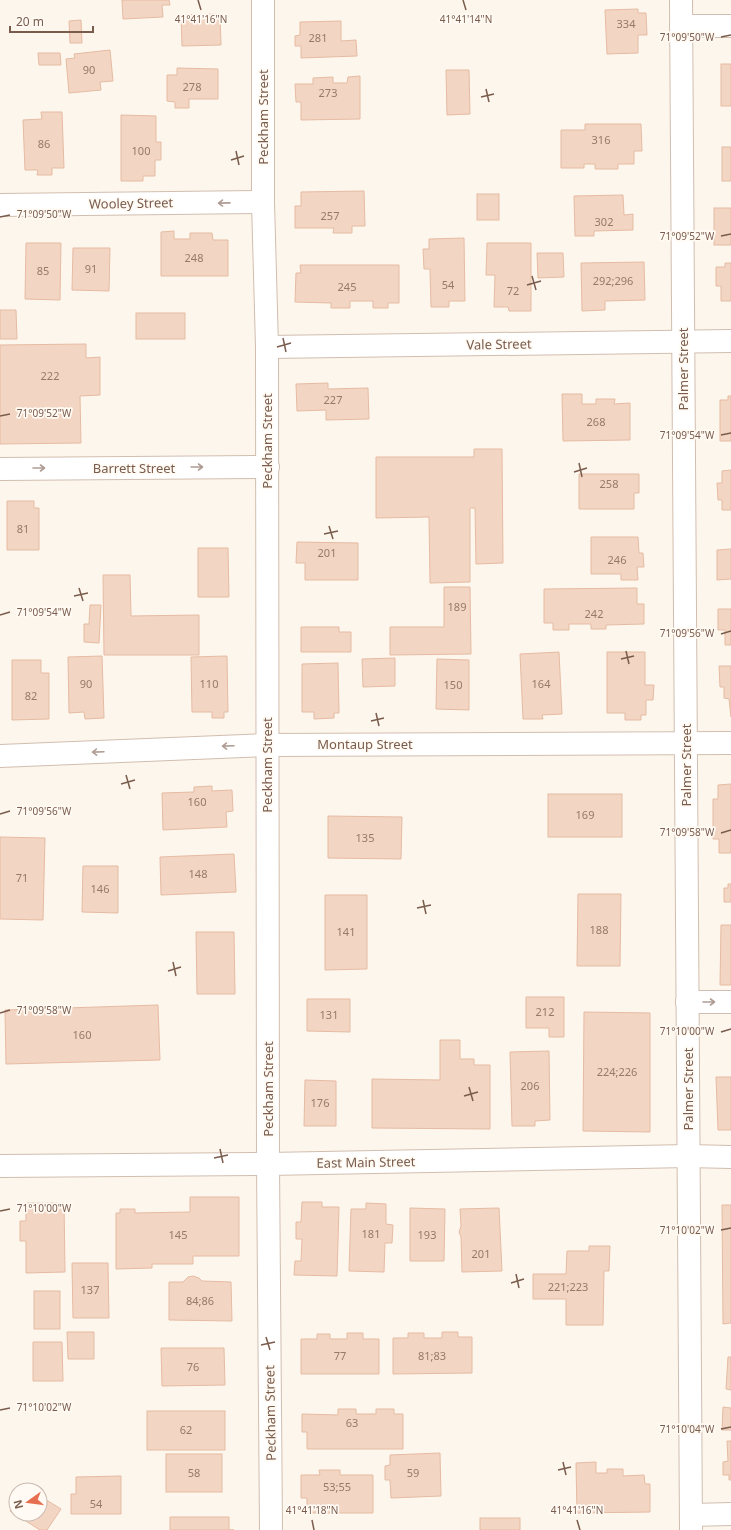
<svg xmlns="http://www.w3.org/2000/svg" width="731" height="1530" font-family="'Noto Sans',sans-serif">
<rect width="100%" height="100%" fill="#fdf6ec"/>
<g fill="#f3d5c3" stroke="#e6bba3">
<polygon points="122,0 169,0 170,5 162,5 163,17 123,19"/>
<polygon points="638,9 638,13 646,13 647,35 638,35 638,53 607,54 605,10"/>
<polygon points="220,14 221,45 182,46 181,15"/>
<polygon points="81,20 82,43 70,43 69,21"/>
<polygon points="341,21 341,41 356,40 357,56 301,58 301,46 295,46 295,36 300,35 300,22"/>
<polygon points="110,50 113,81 100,82 101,90 69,93 66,59 75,58 74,54"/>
<polygon points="38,53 60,53 61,65 39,65"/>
<rect x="721" y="64" width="10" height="42"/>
<polygon points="177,68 218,69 218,99 189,99 189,108 175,108 175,102 167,101 167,75 177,75"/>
<polygon points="446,70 469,70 470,114 447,115"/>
<polygon points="360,76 360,119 301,120 301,102 296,102 295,84 313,84 313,78 333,77 333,83 347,83 348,77"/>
<polygon points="41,112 62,112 64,168 52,168 52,175 37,175 38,170 25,170 23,120 42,119"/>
<polygon points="121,115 156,116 156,142 161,142 161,160 155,160 155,176 143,176 143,181 121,181"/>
<polygon points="585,124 641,124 642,151 634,151 634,164 618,164 618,169 595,169 595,164 584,164 584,168 561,168 561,130 585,130"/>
<rect x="722" y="147" width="9" height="34"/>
<polygon points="364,191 365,226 352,226 352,233 333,233 334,228 295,228 295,206 301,206 301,192"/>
<rect x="477" y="194" width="22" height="26"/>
<polygon points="623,195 624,215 633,214 633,230 594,231 594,236 575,236 574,196"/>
<rect x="714" y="208" width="17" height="37"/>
<polygon points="174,231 174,239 190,239 190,233 212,233 213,240 228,240 228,276 161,276 161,232"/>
<polygon points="464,238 465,301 449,301 449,307 431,307 430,269 424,269 423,249 429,249 429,239"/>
<polygon points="26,243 61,243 60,300 25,299"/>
<polygon points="487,243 531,243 531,311 509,311 508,307 494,307 495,275 486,275"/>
<polygon points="73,248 110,248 109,291 72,290"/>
<polygon points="537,253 563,253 564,277 538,278"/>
<polygon points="644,262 645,300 605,301 605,310 582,311 581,263"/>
<polygon points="725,263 731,263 731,301 721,301 721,286 716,286 716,267 725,267"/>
<polygon points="300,265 399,265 399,303 388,303 388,308 373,308 373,301 350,301 350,308 331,308 331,303 295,302 296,273 301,273"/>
<polygon points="0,310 16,310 17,339 0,339"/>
<rect x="136" y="313" width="49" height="26"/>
<polygon points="86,344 86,358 100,357 100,395 80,396 81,443 0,444 0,345"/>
<polygon points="328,383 328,389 368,388 369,419 326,420 326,410 297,411 296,384"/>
<polygon points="562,394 582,394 582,404 596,404 596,399 615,399 614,404 630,403 630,440 563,441"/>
<polygon points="728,396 731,396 731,441 720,441 720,400 728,400"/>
<polygon points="474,449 502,449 503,563 476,564 475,508 470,508 470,582 430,583 429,517 376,518 376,457 474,457"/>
<polygon points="731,470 731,510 722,510 722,500 718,500 717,483 722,483 722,471"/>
<polygon points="579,474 639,474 639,493 634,493 634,509 579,509"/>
<polygon points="7,501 34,501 34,508 39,508 39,550 7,550"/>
<polygon points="591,537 638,537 639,553 643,553 644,567 637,567 638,580 621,580 621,574 591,574"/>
<polygon points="297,542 358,543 358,580 305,580 305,563 296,563"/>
<polygon points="198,548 228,548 229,597 198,597"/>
<polygon points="731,549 731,579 717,580 717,550"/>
<polygon points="103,575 130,575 131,616 199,615 199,655 104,655"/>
<polygon points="444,587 470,587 471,654 390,655 390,627 444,627"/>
<polygon points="637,588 637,604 644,604 644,624 606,625 606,629 591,629 591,624 569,624 569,630 553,630 553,623 544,623 544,589"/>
<polygon points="90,605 101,605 99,643 84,642 84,624 89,624"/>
<polygon points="718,609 731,609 731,645 725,645 725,630 718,630"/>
<polygon points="301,627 339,627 339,632 351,632 351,652 301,652"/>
<polygon points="559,652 562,714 542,715 543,719 523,719 520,654"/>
<polygon points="607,652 645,652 645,685 654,685 653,700 646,700 646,715 641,715 641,720 625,720 625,713 607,713"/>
<polygon points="102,656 104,718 85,719 84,712 69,713 68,657"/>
<polygon points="227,656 228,712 224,712 224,718 212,718 212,712 192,712 191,657"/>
<polygon points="395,658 395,686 363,687 362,659"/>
<polygon points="437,659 469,660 469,710 436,709"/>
<polygon points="12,660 41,660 41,673 49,673 49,719 12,720"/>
<polygon points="338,663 339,713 334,713 334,718 314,719 314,712 302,712 302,664"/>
<polygon points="719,666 731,666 731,717 729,699 724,698 724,687 720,687"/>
<polygon points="731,784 731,853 719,853 719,839 713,839 713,799 718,799 718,785"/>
<polygon points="212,786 212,791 232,790 233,811 226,812 227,827 163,830 162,793 194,792 194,787"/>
<rect x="548" y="794" width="74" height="43"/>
<polygon points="328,816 402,817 401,859 328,858"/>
<polygon points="0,837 45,838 43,920 0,919"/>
<polygon points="234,854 236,892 161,895 160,857"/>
<polygon points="83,866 118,866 118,913 82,912"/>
<polygon points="728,884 731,884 731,902 724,902 724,888 728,888"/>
<polygon points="578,894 621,894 620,966 577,966"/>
<polygon points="325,895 367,895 367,969 325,970"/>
<polygon points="721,925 731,925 731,985 720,985"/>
<polygon points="196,932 234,932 235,994 197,994"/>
<polygon points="526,997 564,997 564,1037 549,1037 549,1028 526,1028"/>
<polygon points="307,999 350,999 350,1032 307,1031"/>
<polygon points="158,1005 160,1060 6,1064 5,1010"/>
<polygon points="584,1012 650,1013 650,1132 583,1131"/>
<polygon points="440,1040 460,1040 460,1059 474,1059 474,1065 490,1065 490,1129 372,1128 372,1079 440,1080"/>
<polygon points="549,1051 550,1120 535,1121 535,1126 512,1126 510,1052"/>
<polygon points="716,1077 731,1077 731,1130 718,1130"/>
<polygon points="305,1080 336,1081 336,1126 304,1126"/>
<polygon points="190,1197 239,1197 239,1256 193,1256 193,1264 152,1264 152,1268 116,1269 116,1213 120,1213 120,1209 135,1209 135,1213 190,1212"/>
<polygon points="302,1202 322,1202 322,1207 339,1207 337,1276 294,1275 295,1261 301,1261 302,1239 296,1239 296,1222 301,1222"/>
<polygon points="26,1203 64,1203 65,1272 26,1273 26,1241 20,1241 20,1221 26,1221"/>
<polygon points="366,1203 386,1204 386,1224 393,1225 392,1243 385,1243 384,1272 349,1271 351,1209 366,1209"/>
<polygon points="722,1205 731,1205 731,1323 723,1324"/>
<polygon points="410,1208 445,1209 444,1261 410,1261"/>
<polygon points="499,1208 502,1271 462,1272 461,1237 459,1232 461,1226 460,1209"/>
<polygon points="589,1246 610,1246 609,1271 604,1271 603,1325 566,1325 566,1299 533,1299 533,1274 566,1274 567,1251 589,1251"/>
<polygon points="72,1263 108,1263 109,1318 73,1318"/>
<polygon points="193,1276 199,1278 202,1281 231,1282 232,1321 169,1320 169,1282 183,1282 188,1277"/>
<rect x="34" y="1291" width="26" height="38"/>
<polygon points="67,1332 94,1332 94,1359 68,1359"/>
<polygon points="442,1332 458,1332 458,1337 472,1337 472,1373 393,1374 393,1338 408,1338 408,1333 424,1333 424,1338 442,1338"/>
<polygon points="347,1333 363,1333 363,1339 379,1339 379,1374 301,1374 301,1339 317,1339 317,1334 330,1334 330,1339 347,1339"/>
<polygon points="33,1342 62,1342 63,1381 33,1381"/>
<polygon points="161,1348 224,1348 225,1385 162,1386"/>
<polygon points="728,1357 731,1357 731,1390 726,1389"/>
<polygon points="723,1407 731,1408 731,1430 722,1430"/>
<polygon points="338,1409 356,1409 356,1414 376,1414 376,1409 394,1409 394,1414 403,1414 403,1449 307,1449 307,1432 302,1432 302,1414 338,1415"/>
<rect x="147" y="1411" width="78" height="39"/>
<polygon points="727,1441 731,1441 731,1480 729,1480 729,1475 723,1475 723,1462 728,1461"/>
<polygon points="440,1453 441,1496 391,1498 390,1480 385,1480 385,1466 390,1465 390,1455"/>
<rect x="166" y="1454" width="56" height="38"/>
<polygon points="596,1462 596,1473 607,1473 607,1469 623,1469 623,1476 644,1475 645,1484 650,1484 650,1512 577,1513 576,1463"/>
<polygon points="319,1470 340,1470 340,1475 373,1475 373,1513 307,1513 307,1498 301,1498 301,1475 320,1475"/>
<polygon points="121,1476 121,1514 71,1514 71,1494 76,1494 76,1477"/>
<polygon points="40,1496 61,1509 47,1530 40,1530 10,1511 16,1501 16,1514 40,1514"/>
<polygon points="170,1517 229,1517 229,1530 234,1530 170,1530"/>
<rect x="480" y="1518" width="40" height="12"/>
</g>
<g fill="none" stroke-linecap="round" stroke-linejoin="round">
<g stroke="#d1beb0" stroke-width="24">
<g id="street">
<polyline points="263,0 263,202 267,347 268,1164 271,1530"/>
<polyline points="681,0 691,1530"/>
<polyline points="681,26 731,26"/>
<polyline points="0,205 263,202"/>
<polyline points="267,347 731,341"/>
<polyline points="0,469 268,467"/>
<polyline points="0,756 267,745 731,743"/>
<polyline points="687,1002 731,1002"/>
<polyline points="0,1166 268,1164 688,1156 731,1157"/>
<polyline points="691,1515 731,1514"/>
</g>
</g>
<use href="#street" stroke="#fff" stroke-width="22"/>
</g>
<defs><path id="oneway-shaft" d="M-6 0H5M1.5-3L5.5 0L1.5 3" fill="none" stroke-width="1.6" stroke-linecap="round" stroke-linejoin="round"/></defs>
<g stroke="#af9d94">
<use href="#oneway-shaft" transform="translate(224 203) rotate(179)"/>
<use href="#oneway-shaft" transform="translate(197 467)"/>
<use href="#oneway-shaft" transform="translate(39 468)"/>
<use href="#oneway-shaft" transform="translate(228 746) rotate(178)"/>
<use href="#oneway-shaft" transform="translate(98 752) rotate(178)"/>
<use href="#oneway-shaft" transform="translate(709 1002)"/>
</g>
<path fill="none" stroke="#7a5c4d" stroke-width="1.5" d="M198,0l3,10M463,0l3,10M721,37l10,-2M486,89l3,13M481,97l13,-3M236,151l3,14M231,160l13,-4M0,217l10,-2M721,236l10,-2M532,276l4,14M527,285l14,-4M283,338l3,14M277,347l14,-4M0,416l10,-2M721,435l10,-2M579,463l3,14M574,472l13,-4M329,526l4,13M324,534l14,-3M79,588l4,13M74,596l14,-3M0,615l10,-3M721,634l10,-3M626,651l3,13M621,659l13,-3M376,713l3,13M371,721l13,-3M126,775l4,14M121,784l14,-4M0,814l10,-3M721,833l10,-3M423,900l3,14M417,908l14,-3M173,962l3,14M168,971l13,-4M0,1013l10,-3M721,1032l10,-3M469,1087l4,14M464,1096l14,-4M220,1149l3,14M214,1158l14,-3M0,1211l10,-2M721,1230l10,-2M516,1274l3,14M511,1283l13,-4M266,1337l4,13M261,1345l14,-3M0,1410l10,-2M721,1429l10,-2M563,1462l3,13M558,1470l13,-3M312,1520l2,10M577,1520l3,10"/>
<g text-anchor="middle" stroke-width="3.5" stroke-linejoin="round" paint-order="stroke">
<g font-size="11" fill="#987a6a">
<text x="626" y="28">334</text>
<text x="318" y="42">281</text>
<text x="89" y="74">90</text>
<text x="192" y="91">278</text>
<text x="328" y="97">273</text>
<text x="601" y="144">316</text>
<text x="44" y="148">86</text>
<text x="141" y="155">100</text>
<text x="330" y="220">257</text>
<text x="604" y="226">302</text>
<text x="194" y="262">248</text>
<text x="91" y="273">91</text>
<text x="43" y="275">85</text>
<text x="613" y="285">292;296</text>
<text x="448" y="289">54</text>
<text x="347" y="291">245</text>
<text x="513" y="295">72</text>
<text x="50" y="380">222</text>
<text x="333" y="404">227</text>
<text x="596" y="426">268</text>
<text x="609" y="488">258</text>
<text x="23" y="533">81</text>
<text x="327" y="557">201</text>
<text x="617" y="564">246</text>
<text x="457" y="611">189</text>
<text x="594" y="618">242</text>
<text x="86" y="688">90</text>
<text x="209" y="688">110</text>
<text x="541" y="688">164</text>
<text x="453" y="689">150</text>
<text x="31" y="700">82</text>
<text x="197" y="806">160</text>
<text x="585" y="819">169</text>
<text x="365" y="842">135</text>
<text x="198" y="878">148</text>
<text x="22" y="882">71</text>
<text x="100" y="893">146</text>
<text x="599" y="934">188</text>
<text x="346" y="936">141</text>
<text x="545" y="1016">212</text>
<text x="329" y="1019">131</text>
<text x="82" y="1039">160</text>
<text x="617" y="1076">224;226</text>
<text x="530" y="1090">206</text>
<text x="320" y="1107">176</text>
<text x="371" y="1238">181</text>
<text x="178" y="1239">145</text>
<text x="427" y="1239">193</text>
<text x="481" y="1258">201</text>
<text x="568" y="1291">221;223</text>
<text x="90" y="1294">137</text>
<text x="200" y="1305">84;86</text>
<text x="340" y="1360">77</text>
<text x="432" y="1360">81;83</text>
<text x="193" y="1371">76</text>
<text x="352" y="1427">63</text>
<text x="186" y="1434">62</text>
<text x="194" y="1477">58</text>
<text x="413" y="1477">59</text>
<text x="337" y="1491">53;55</text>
<text x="96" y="1508">54</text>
</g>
<g font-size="13" fill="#7a5c4d" stroke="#fffaf3">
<text transform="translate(263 117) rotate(-90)" y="5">Peckham Street</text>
<text transform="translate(131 203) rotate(-1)" y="5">Wooley Street</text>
<text transform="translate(499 344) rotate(-1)" y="5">Vale Street</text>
<text transform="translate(683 369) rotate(-90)" y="5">Palmer Street</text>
<text transform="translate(267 441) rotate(-90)" y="5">Peckham Street</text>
<text x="134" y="473">Barrett Street</text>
<text x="365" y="749">Montaup Street</text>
<text transform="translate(267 765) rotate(-90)" y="5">Peckham Street</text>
<text transform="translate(686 765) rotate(-90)" y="5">Palmer Street</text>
<text transform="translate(268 1089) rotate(-90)" y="5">Peckham Street</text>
<text transform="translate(688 1089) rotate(-90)" y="5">Palmer Street</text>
<text transform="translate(366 1162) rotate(-1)" y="5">East Main Street</text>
<text transform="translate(270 1413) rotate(-91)" y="5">Peckham Street</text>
</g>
</g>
<g font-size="10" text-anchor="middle" fill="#7a5c4d" stroke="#fffaf3" stroke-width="3.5" stroke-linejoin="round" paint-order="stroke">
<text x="201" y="23">41°41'16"N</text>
<text x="466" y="23">41°41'14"N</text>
<text x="687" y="41">71°09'50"W</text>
<text x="44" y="218">71°09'50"W</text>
<text x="687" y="240">71°09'52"W</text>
<text x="44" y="417">71°09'52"W</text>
<text x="687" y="439">71°09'54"W</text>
<text x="44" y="616">71°09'54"W</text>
<text x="687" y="637">71°09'56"W</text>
<text x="44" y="815">71°09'56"W</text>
<text x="687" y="836">71°09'58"W</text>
<text x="44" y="1014">71°09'58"W</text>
<text x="687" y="1035">71°10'00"W</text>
<text x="44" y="1212">71°10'00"W</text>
<text x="687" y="1234">71°10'02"W</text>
<text x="44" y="1411">71°10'02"W</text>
<text x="687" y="1433">71°10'04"W</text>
<text x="312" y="1514">41°41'18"N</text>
<text x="577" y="1514">41°41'16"N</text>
</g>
<g transform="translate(28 1502) rotate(256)"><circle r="19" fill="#fffaf3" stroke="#cabbb1"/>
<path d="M0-3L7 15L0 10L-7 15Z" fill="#e76f51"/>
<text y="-6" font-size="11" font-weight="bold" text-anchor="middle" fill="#7a5c4d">N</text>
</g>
<path d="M10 26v6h83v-6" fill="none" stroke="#7a5c4d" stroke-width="2"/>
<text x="16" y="26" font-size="12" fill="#7a5c4d" stroke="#fffaf3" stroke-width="3" paint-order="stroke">20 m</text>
</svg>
